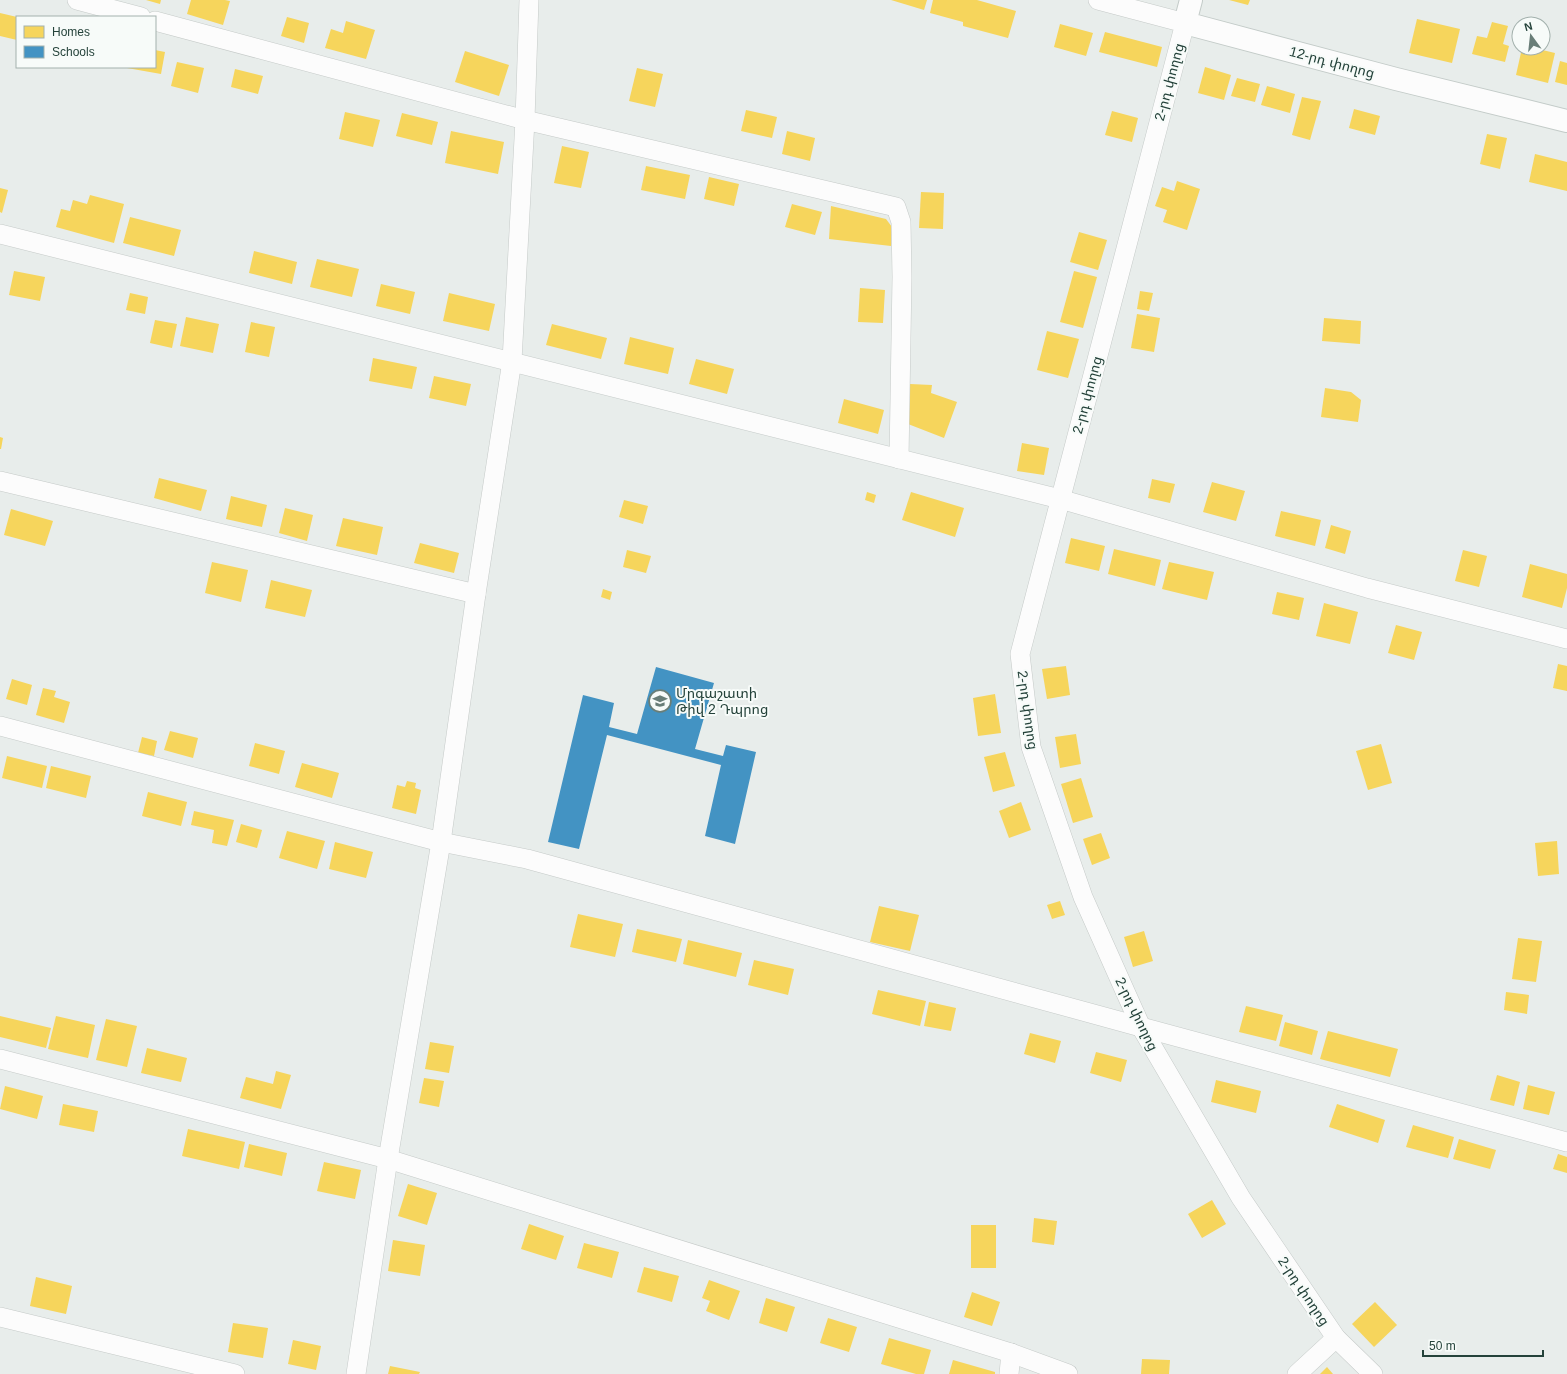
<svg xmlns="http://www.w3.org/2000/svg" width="1567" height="1374" font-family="Arial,'Noto Sans Armenian',sans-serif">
<rect width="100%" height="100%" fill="#e8edeb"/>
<g fill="#f6d55c">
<polygon points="146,0 161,0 160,4"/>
<polygon points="191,0 225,0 230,1 223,25 187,14"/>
<polygon points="891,0 927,0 924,10"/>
<polygon points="933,0 977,0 1016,11 1008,38 963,26 963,22 930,13"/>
<polygon points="1229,0 1250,0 1248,5"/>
<polygon points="0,13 17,17 17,40 0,36"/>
<polygon points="287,17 309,23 304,43 281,36"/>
<polygon points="1417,19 1460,29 1452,63 1409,53"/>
<polygon points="346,21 375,30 366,59 325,48 331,29 343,33"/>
<polygon points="1492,22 1508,26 1503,44 1509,46 1505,62 1472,54 1477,36 1487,38"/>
<polygon points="1060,24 1093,33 1086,56 1054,47"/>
<polygon points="1105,32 1162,47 1157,67 1099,52"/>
<polygon points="1522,48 1534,48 1555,53 1548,83 1516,75"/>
<polygon points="155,50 165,52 161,74 127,68 155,67"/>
<polygon points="465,51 509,65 499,96 455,82"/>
<polygon points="1560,61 1567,63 1567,85 1555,82"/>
<polygon points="177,62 204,68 198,93 171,86"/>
<polygon points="1205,67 1231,75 1224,100 1198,93"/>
<polygon points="637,68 663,74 655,107 629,101"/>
<polygon points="235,69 263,76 258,94 231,87"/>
<polygon points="1237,78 1260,84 1255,102 1231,96"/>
<polygon points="1267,86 1295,94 1290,113 1261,105"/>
<polygon points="1302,97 1321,101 1310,140 1292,135"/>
<polygon points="1354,109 1380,116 1375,135 1349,128"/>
<polygon points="746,110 777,117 772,138 741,131"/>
<polygon points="1112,111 1138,118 1132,142 1105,135"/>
<polygon points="345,112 380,120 373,147 339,139"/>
<polygon points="402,113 438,122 432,145 396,136"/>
<polygon points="451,131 504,142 498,174 445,163"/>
<polygon points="787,131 815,138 810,161 782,154"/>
<polygon points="1487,134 1507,138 1500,169 1480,164"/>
<polygon points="562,146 589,152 581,188 554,183"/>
<polygon points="1535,154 1567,162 1567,191 1529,182"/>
<polygon points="646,166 690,175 685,199 641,190"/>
<polygon points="709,177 739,184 734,206 704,199"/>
<polygon points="1177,181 1200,189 1187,230 1163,222 1167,210 1155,206 1162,187 1174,191"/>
<polygon points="0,188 8,190 2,213 0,212"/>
<polygon points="921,192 944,193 943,229 919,228"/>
<polygon points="90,195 124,204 114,243 56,227 61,209 70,211 73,200 87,204"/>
<polygon points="792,204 822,212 815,235 785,227"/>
<polygon points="831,206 886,219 892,227 891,246 829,239"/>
<polygon points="130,217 181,230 174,256 123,243"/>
<polygon points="1079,232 1107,240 1098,270 1070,262"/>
<polygon points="254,251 297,262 292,284 249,273"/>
<polygon points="317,259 359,269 352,297 310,287"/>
<polygon points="14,271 45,277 40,301 9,295"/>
<polygon points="1074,271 1097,277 1083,328 1060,322"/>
<polygon points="381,284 415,292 410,314 376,306"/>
<polygon points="860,288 885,290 883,323 858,322"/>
<polygon points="1140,291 1153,293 1149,311 1137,309"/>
<polygon points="130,293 148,297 145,314 126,310"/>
<polygon points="449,293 495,304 489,331 443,321"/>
<polygon points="1137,314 1160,318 1154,352 1131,348"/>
<polygon points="186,317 219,324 213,353 180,346"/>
<polygon points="1324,318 1361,321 1360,344 1322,341"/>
<polygon points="155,320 177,324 172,348 150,343"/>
<polygon points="251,322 275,327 269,357 245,352"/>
<polygon points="552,324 607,338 601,359 546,345"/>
<polygon points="1047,331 1079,339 1068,378 1037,370"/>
<polygon points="630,337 674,348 668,374 624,364"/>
<polygon points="373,358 417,367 412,389 369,381"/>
<polygon points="696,359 734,369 727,394 689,384"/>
<polygon points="434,376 471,384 466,406 429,398"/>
<polygon points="910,384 932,385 931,393 957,402 944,438 908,424"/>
<polygon points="1325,388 1351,392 1361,400 1358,422 1321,417"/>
<polygon points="844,399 884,410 878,434 838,423"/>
<polygon points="0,437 3,438 1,449 0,449"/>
<polygon points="1022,443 1049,448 1044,475 1017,471"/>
<polygon points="159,478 207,490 201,511 154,498"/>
<polygon points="1152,479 1175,484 1170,503 1148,498"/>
<polygon points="1212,482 1245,491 1236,521 1203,512"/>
<polygon points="867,492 876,495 874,503 865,500"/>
<polygon points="911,492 964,508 955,537 902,520"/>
<polygon points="231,496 267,505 262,527 226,519"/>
<polygon points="624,500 648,506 643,524 619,517"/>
<polygon points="285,508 313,515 307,541 279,533"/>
<polygon points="11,509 53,521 45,546 4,535"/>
<polygon points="1281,511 1321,520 1315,546 1275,536"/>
<polygon points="343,518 383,527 377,555 336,546"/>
<polygon points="1331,525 1351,531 1345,554 1325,548"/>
<polygon points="1071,538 1105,546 1099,571 1065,563"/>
<polygon points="420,543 459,553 454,573 414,563"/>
<polygon points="1114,549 1161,560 1155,586 1108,574"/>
<polygon points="627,550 651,556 646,573 623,567"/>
<polygon points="1463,550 1487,556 1479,587 1455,581"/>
<polygon points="212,562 248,570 241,602 205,593"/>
<polygon points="1169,562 1214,572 1207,600 1162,589"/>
<polygon points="1530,564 1567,574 1567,588 1562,608 1522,597"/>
<polygon points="271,580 312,590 305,617 265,608"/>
<polygon points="603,589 612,592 610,600 601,597"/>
<polygon points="1277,592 1304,598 1299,620 1272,614"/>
<polygon points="1324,603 1358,612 1350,644 1316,636"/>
<polygon points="1396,625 1422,632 1414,660 1388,653"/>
<polygon points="1558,664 1567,666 1567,691 1553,688"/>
<polygon points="1066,666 1070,695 1047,699 1042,669"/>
<polygon points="12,679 32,685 27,705 6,699"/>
<polygon points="43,688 56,691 54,697 70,702 64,723 36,715"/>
<polygon points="995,694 1001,733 978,736 973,698"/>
<polygon points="170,731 198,738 193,758 164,750"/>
<polygon points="1076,734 1081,764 1060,768 1055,737"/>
<polygon points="142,737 157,741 154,756 138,753"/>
<polygon points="255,743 285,751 279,774 249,766"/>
<polygon points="1381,744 1392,783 1368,790 1356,751"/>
<polygon points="1005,752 1015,786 993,792 984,757"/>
<polygon points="7,756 47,766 42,788 2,778"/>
<polygon points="302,763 339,773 332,798 295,787"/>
<polygon points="51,766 91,776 86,798 46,788"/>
<polygon points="1081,778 1093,817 1073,823 1061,784"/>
<polygon points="407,781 416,783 415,788 421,790 416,814 392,808 397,785 405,787"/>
<polygon points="148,792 187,802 181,826 142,816"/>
<polygon points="1021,802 1031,830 1009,838 999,811"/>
<polygon points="194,811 234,820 227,846 212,843 214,830 191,825"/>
<polygon points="241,824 262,830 257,848 236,842"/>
<polygon points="287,831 325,841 317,869 279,858"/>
<polygon points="1101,833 1110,858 1092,865 1083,839"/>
<polygon points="1557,841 1559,874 1538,876 1535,843"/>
<polygon points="335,842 373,852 366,878 329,869"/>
<polygon points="1060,901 1065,915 1052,919 1047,905"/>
<polygon points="879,906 919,915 910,951 870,942"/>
<polygon points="578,914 623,924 615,957 570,947"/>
<polygon points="637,929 682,939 676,962 632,952"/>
<polygon points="1144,931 1153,961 1133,967 1124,937"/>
<polygon points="1518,938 1542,941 1536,982 1512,979"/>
<polygon points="688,940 742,953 736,977 683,964"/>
<polygon points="754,960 794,969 788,995 748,985"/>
<polygon points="878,990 926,1001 920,1026 872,1014"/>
<polygon points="1506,992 1529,995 1527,1014 1504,1010"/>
<polygon points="929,1002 956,1008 951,1031 924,1026"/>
<polygon points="1246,1006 1283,1015 1276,1041 1239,1032"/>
<polygon points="0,1016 51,1028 46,1048 0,1037"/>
<polygon points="56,1016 95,1025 88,1058 48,1049"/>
<polygon points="106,1019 137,1026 127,1067 96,1060"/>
<polygon points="1285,1022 1318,1031 1312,1055 1279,1046"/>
<polygon points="1328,1031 1398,1049 1390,1077 1320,1059"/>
<polygon points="1030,1033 1061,1041 1055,1063 1024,1054"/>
<polygon points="430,1042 454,1046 449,1073 425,1069"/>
<polygon points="147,1048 187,1058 181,1082 141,1073"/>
<polygon points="1096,1052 1127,1060 1121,1082 1090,1073"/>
<polygon points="276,1071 291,1075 281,1109 240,1098 246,1077 273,1084"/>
<polygon points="1497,1075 1520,1082 1514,1106 1490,1100"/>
<polygon points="424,1078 444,1081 439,1107 419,1103"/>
<polygon points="1216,1080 1261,1091 1256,1113 1211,1102"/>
<polygon points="1528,1085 1555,1092 1549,1115 1523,1109"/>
<polygon points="5,1086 43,1096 37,1119 0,1109"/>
<polygon points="63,1104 98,1111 94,1132 59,1125"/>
<polygon points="1337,1104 1385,1120 1378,1143 1329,1127"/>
<polygon points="1413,1125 1454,1137 1448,1158 1406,1147"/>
<polygon points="188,1129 245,1142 239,1169 182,1156"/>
<polygon points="1459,1139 1496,1150 1490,1169 1453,1159"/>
<polygon points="249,1144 287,1153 282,1176 244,1167"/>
<polygon points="1558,1154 1567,1157 1567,1173 1553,1169"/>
<polygon points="324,1162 361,1170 355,1199 317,1191"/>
<polygon points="408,1184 437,1193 427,1225 398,1216"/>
<polygon points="1212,1200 1226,1224 1202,1238 1188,1214"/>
<polygon points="1034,1218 1057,1221 1054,1245 1032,1242"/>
<polygon points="529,1224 564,1236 556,1260 521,1249"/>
<rect x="971" y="1225" width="25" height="43"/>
<polygon points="393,1240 425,1245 420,1276 388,1271"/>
<polygon points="584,1243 619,1252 612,1278 577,1268"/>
<polygon points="644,1267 679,1276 672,1302 637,1292"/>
<polygon points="36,1277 72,1286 66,1314 30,1306"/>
<polygon points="709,1280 740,1291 729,1320 706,1311 710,1301 702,1298"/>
<polygon points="972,1292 1000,1302 992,1326 964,1317"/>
<polygon points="766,1298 795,1307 787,1332 759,1323"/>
<polygon points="1375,1302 1397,1325 1374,1347 1352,1324"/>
<polygon points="828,1318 857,1327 849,1352 820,1343"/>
<polygon points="233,1323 268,1328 263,1358 228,1352"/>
<polygon points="889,1338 931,1350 924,1374 916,1374 881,1364"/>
<polygon points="293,1340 321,1346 316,1370 288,1364"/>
<polygon points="1142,1359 1170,1360 1169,1374 1141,1374"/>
<polygon points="953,1360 995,1372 995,1374 949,1374"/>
<polygon points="390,1366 420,1372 419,1374 388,1374"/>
<polygon points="1327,1367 1333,1374 1320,1374"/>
</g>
<polygon fill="#4393c3" points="656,667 714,683 695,749 723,756 726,745 756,752 735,844 705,836 721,765 607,735 579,849 548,842 583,695 614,703 609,727 637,734"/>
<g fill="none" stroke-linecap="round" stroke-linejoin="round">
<g stroke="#c5cac8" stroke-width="20">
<g id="street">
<polyline points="77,0 141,17"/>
<polyline points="1098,0 1185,23 1020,654 1031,747 1083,897 1141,1027 1241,1198 1336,1338 1373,1374"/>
<polyline points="155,21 525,120 896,207 901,222 902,277 899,459"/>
<polyline points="0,234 1060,499 1367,588 1567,639"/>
<polyline points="0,481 476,594"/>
<polyline points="0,726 441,842 527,859 1141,1027 1567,1142"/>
<polyline points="0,1059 388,1159 1011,1353 1068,1374"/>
<polyline points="0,1317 235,1374"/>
<polyline points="356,1374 388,1159 441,842 476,594 512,361 525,120 529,0"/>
<polyline points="1009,1374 1011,1353"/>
<polyline points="1297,1374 1336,1338"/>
</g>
</g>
<g stroke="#c3cbc8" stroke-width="24">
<polyline id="secondary" points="1191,0 1185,23 1396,79 1567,121"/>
</g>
<use href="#street" stroke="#fcfcfc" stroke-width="19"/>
<use href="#secondary" stroke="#fcfcfc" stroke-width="22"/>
</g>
<defs>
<g id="school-ring" transform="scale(1.15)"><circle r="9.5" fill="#f7fbf9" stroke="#697e78" stroke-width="1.5"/><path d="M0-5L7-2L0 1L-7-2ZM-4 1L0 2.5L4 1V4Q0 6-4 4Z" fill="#697e78"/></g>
</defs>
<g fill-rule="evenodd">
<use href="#school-ring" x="660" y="701"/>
</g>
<g text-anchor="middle" stroke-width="4" stroke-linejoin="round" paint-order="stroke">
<g font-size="14" fill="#24423a" stroke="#f7fbf9">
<text transform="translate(1332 62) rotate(15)" y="5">12-րդ փողոց</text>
<text transform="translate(1169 82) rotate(-75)" y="5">2-րդ փողոց</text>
<text transform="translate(1087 395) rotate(-75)" y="5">2-րդ փողոց</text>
<text transform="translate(1028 710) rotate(82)" y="5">2-րդ փողոց</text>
<text transform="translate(1137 1014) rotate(64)" y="5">2-րդ փողոց</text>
<text transform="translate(1304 1291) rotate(56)" y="5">2-րդ փողոց</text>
</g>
<g font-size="14" fill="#24423a" stroke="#f7fbf9" text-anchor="start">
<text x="676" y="698">Մրգաշատի<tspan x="676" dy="16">Թիվ 2 Դպրոց</tspan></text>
</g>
</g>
<rect x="16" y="16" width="140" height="52" fill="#f7fbf9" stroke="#a3b1ad"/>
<rect x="24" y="26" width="20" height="12" fill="#f6d55c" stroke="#a3b1ad"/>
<text x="52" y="36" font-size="12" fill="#24423a">Homes</text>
<rect x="24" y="46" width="20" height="12" fill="#4393c3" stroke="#a3b1ad"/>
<text x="52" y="56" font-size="12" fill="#24423a">Schools</text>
<g transform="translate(1531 36) rotate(345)"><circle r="19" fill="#f7fbf9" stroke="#a3b1ad"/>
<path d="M0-3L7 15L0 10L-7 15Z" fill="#697e78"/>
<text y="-6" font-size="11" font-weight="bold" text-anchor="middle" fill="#24423a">N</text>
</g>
<path d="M1423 1350v6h120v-6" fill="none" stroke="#24423a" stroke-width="2"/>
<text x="1429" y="1350" font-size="12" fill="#24423a" stroke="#f7fbf9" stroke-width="3" paint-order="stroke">50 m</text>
</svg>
